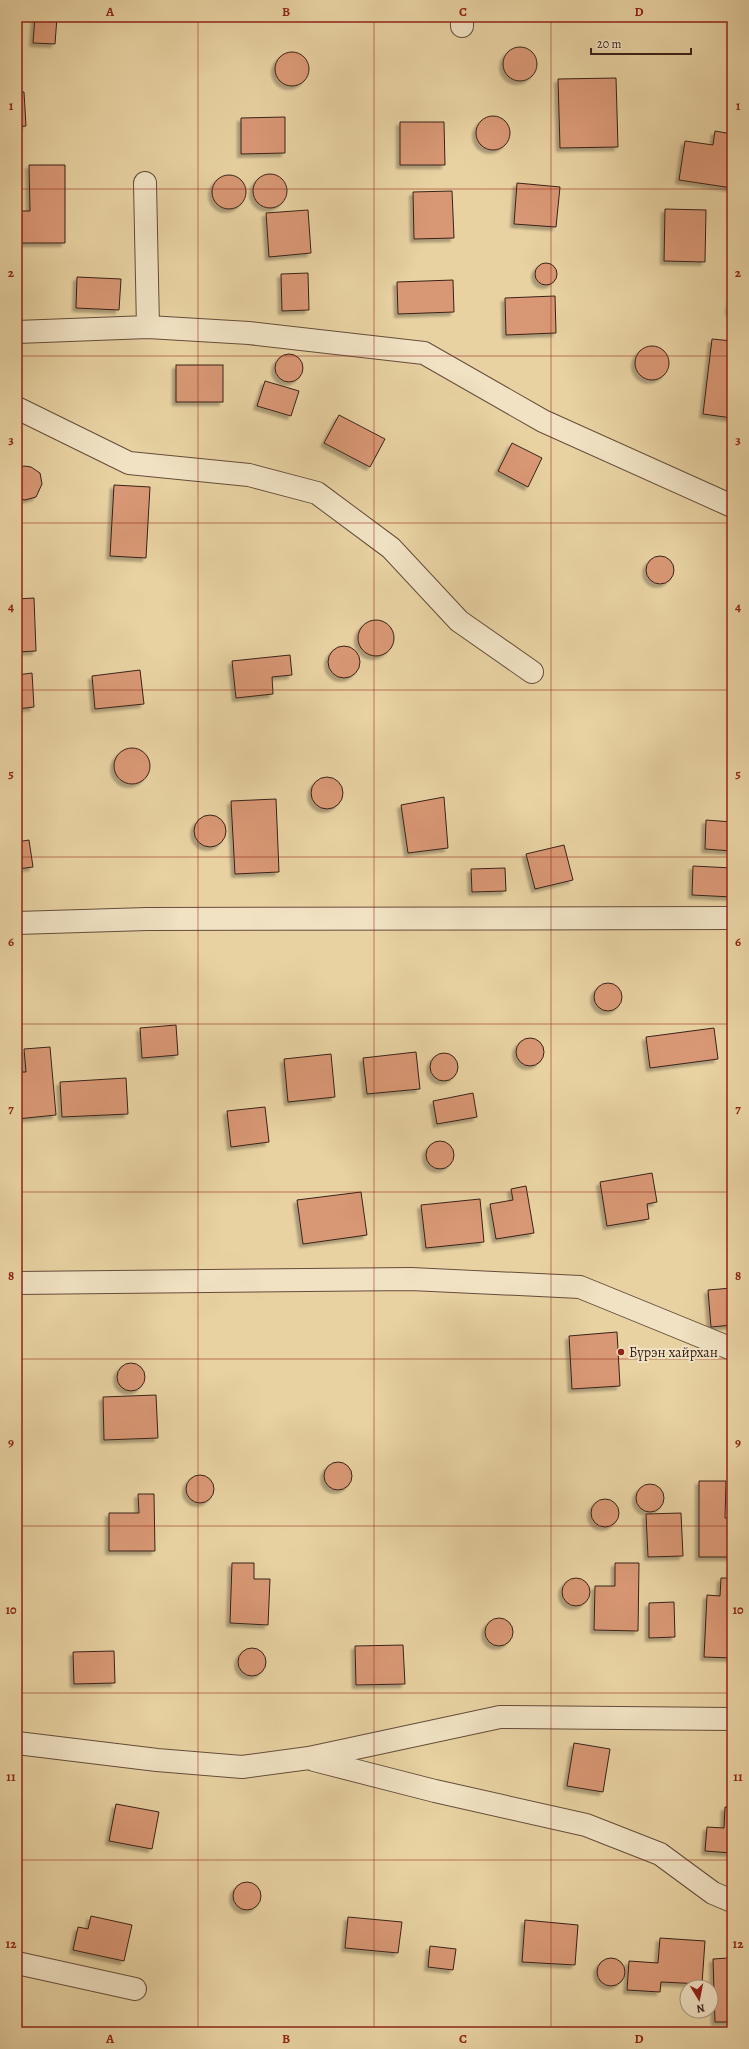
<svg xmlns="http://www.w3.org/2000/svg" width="749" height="2049" font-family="Alegreya,serif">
<defs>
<filter id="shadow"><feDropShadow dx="-3.5" dy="3.5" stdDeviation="1" flood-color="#0004"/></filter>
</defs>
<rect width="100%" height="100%" fill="#e8d2a2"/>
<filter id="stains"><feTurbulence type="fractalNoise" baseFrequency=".005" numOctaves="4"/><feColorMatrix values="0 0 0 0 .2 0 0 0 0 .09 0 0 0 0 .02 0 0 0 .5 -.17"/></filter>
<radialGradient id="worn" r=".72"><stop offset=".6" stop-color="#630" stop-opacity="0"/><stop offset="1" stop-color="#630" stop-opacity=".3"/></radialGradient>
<g fill="#d99874" stroke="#392118" filter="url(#shadow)">
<polygon points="35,17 57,17 55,44 33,43"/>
<circle cx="520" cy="64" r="17"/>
<circle cx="292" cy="69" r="17"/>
<polygon points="616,78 618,147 560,148 558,79"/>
<polygon points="17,92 24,92 26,126 17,127"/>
<circle cx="493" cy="133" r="17"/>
<polygon points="285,117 285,153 241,154 241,118"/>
<polygon points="400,122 444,122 445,165 400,165"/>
<polygon points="715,131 732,134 732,188 679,180 685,141 713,145"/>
<polygon points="29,165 65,165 65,243 17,243 17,211 30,211"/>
<circle cx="270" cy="191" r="17"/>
<circle cx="229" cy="192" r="17"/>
<polygon points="517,183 560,187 556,227 514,224"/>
<polygon points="452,191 454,238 414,239 413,192"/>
<polygon points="665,209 706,210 705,262 664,261"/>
<polygon points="308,210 311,253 269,257 266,213"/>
<circle cx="546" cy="274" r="11"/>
<polygon points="308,273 309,310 282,311 281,274"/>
<polygon points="77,277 121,279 119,310 76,308"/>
<polygon points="453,280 454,312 398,314 397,282"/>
<polygon points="555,296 556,333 506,335 505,298"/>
<polygon points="732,297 732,315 729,309"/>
<polygon points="712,339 732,341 732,418 703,414"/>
<circle cx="652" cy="363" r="17"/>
<circle cx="289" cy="368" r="14"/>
<rect x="176" y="365" width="47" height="37"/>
<polygon points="265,381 299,391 291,416 257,406"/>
<polygon points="339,415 385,439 370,467 324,443"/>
<polygon points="512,443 542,458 528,487 498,471"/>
<polygon points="24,466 31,467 40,473 42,484 36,497 25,500 17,498 17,468"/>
<polygon points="114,485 150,487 146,558 110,556"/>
<circle cx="660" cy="570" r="14"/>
<polygon points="34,598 36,651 17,652 17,599"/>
<circle cx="376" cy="638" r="18"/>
<circle cx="344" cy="662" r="16"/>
<polygon points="290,655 292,675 272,677 273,694 236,698 232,661"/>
<polygon points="140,670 144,704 95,709 92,676"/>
<polygon points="32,673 34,707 17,709 17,675"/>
<circle cx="132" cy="766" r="18"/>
<circle cx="327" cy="793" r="16"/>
<polygon points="444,797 448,848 408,853 401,805"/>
<polygon points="276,799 279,872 235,874 231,801"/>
<circle cx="210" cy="831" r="16"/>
<polygon points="706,820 732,822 732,851 705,849"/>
<polygon points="29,840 33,867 17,869 17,842"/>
<polygon points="564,845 573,880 535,889 526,854"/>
<polygon points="693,866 732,868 732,897 692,895"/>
<polygon points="505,868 506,891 472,892 471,869"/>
<circle cx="608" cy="997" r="14"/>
<polygon points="176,1025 178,1055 142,1058 140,1028"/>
<polygon points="714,1028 718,1059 650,1068 646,1037"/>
<circle cx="530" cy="1052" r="14"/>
<polygon points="50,1047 56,1115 17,1119 17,1072 26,1072 24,1049"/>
<polygon points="416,1052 420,1089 367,1094 363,1058"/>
<circle cx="444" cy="1067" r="14"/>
<polygon points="331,1054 335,1097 288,1102 284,1059"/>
<polygon points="126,1078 128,1114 62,1117 60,1082"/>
<polygon points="473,1093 477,1117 437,1124 433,1101"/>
<polygon points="265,1107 269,1142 231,1147 227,1111"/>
<circle cx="440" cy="1155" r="14"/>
<polygon points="652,1173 657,1202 647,1204 649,1219 607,1226 600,1182"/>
<polygon points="526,1186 534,1233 496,1239 490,1204 513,1200 511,1189"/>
<polygon points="361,1192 367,1235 303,1244 297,1200"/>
<polygon points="480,1199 484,1242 426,1248 421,1205"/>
<polygon points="732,1288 732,1325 711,1327 708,1290"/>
<polygon points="617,1332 620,1386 572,1389 569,1336"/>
<circle cx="131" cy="1377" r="14"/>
<polygon points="156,1395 158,1438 104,1440 103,1397"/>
<circle cx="338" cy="1476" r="14"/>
<circle cx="200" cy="1489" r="14"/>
<polygon points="699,1481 726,1481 725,1518 732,1518 732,1557 699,1557"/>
<circle cx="650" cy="1498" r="14"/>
<polygon points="138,1494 154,1494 155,1551 109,1551 109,1513 139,1513"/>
<circle cx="605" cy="1513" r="14"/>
<polygon points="681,1513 683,1556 648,1557 646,1514"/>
<polygon points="232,1563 254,1563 254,1579 270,1579 268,1625 230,1623"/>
<polygon points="615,1563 639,1563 638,1631 594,1630 595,1586 615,1586"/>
<circle cx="576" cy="1592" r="14"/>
<polygon points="721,1578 732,1578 732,1658 704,1657 707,1595 720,1596"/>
<polygon points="674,1602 675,1637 649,1638 649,1603"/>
<circle cx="499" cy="1632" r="14"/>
<polygon points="403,1645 405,1684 356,1685 355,1646"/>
<circle cx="252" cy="1662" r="14"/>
<polygon points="114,1651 115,1683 74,1684 73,1652"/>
<polygon points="574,1743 610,1749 603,1792 567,1786"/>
<polygon points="116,1804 159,1812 152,1849 109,1841"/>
<polygon points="725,1807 732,1807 732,1853 705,1851 707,1827 724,1828"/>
<circle cx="247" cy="1896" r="14"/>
<polygon points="91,1916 132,1925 124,1961 73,1950 78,1927 88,1929"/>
<polygon points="348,1917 402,1922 398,1953 345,1948"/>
<polygon points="525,1920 578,1925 575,1965 522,1962"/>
<polygon points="660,1938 705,1941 702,1984 661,1982 660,1992 627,1990 629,1961 658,1963"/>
<polygon points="430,1946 456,1949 453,1970 428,1967"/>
<circle cx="611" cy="1972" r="14"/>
<polygon points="728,1958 731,2022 715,2022 713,1959"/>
</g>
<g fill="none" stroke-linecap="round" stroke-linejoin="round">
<g stroke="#654d3a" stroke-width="24">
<g id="minor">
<polyline points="462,26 462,17"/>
<polyline points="145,183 148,327"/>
<polyline points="17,332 148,327 249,333 424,353 543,421 732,506"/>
<polyline points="17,408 129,463 249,475 317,493 391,548 459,621 532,672"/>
<polyline points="17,923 147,919 732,918"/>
<polyline points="17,1283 411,1279 580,1287 732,1349"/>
<polyline points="17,1743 157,1760 242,1767 309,1758 500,1717 732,1719"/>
<polyline points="314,1760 435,1791 586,1825 660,1854 713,1893 732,1901"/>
<polyline points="17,1963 135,1989"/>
</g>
</g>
<use href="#minor" stroke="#f0e2c3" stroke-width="22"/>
</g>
<path fill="none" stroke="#8f2418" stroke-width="1" stroke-opacity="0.55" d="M198,17v2015M374,17v2015M551,17v2015M17,189h715M17,356h715M17,523h715M17,690h715M17,857h715M17,1024h715M17,1192h715M17,1359h715M17,1526h715M17,1693h715M17,1860h715"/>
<circle fill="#8f2418" stroke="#f0e2c3" stroke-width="1.5" cx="621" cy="1352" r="4"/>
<g text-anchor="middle" stroke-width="4" stroke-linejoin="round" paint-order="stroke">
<g font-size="14" fill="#392118" stroke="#f0e2c3" text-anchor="start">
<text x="629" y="1357">Бүрэн хайрхан</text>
</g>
</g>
<rect width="749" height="2049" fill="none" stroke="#e8d2a2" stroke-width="44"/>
<g transform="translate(699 1999) rotate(170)"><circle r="19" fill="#f0e2c3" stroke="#a7957f"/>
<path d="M0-3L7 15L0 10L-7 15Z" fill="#8f2418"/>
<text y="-6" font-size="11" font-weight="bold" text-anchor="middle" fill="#392118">N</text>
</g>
<path d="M591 48v6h100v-6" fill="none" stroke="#392118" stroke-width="2"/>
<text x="597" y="48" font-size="12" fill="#392118" stroke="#f0e2c3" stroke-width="3" paint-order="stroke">20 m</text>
<rect x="22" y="22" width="705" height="2005" fill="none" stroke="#8f2418" stroke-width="1.5"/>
<g font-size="13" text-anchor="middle" font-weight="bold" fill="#8f2418">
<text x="110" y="16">A</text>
<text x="286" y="16">B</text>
<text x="463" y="16">C</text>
<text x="639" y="16">D</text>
<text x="11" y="110">1</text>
<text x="738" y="110">1</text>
<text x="11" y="277">2</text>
<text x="738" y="277">2</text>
<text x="11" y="444">3</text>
<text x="738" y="444">3</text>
<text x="11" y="611">4</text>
<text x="738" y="611">4</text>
<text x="11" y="778">5</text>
<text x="738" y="778">5</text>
<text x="11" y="946">6</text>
<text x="738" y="946">6</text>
<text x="11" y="1113">7</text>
<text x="738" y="1113">7</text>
<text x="11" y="1280">8</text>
<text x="738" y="1280">8</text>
<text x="11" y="1447">9</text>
<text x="738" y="1447">9</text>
<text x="11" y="1614">10</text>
<text x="738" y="1614">10</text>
<text x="11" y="1781">11</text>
<text x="738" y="1781">11</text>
<text x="11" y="1948">12</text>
<text x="738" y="1948">12</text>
<text x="110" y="2043">A</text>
<text x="286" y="2043">B</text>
<text x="463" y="2043">C</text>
<text x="639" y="2043">D</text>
</g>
<rect width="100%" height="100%" filter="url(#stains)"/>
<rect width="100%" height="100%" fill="url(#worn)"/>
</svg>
